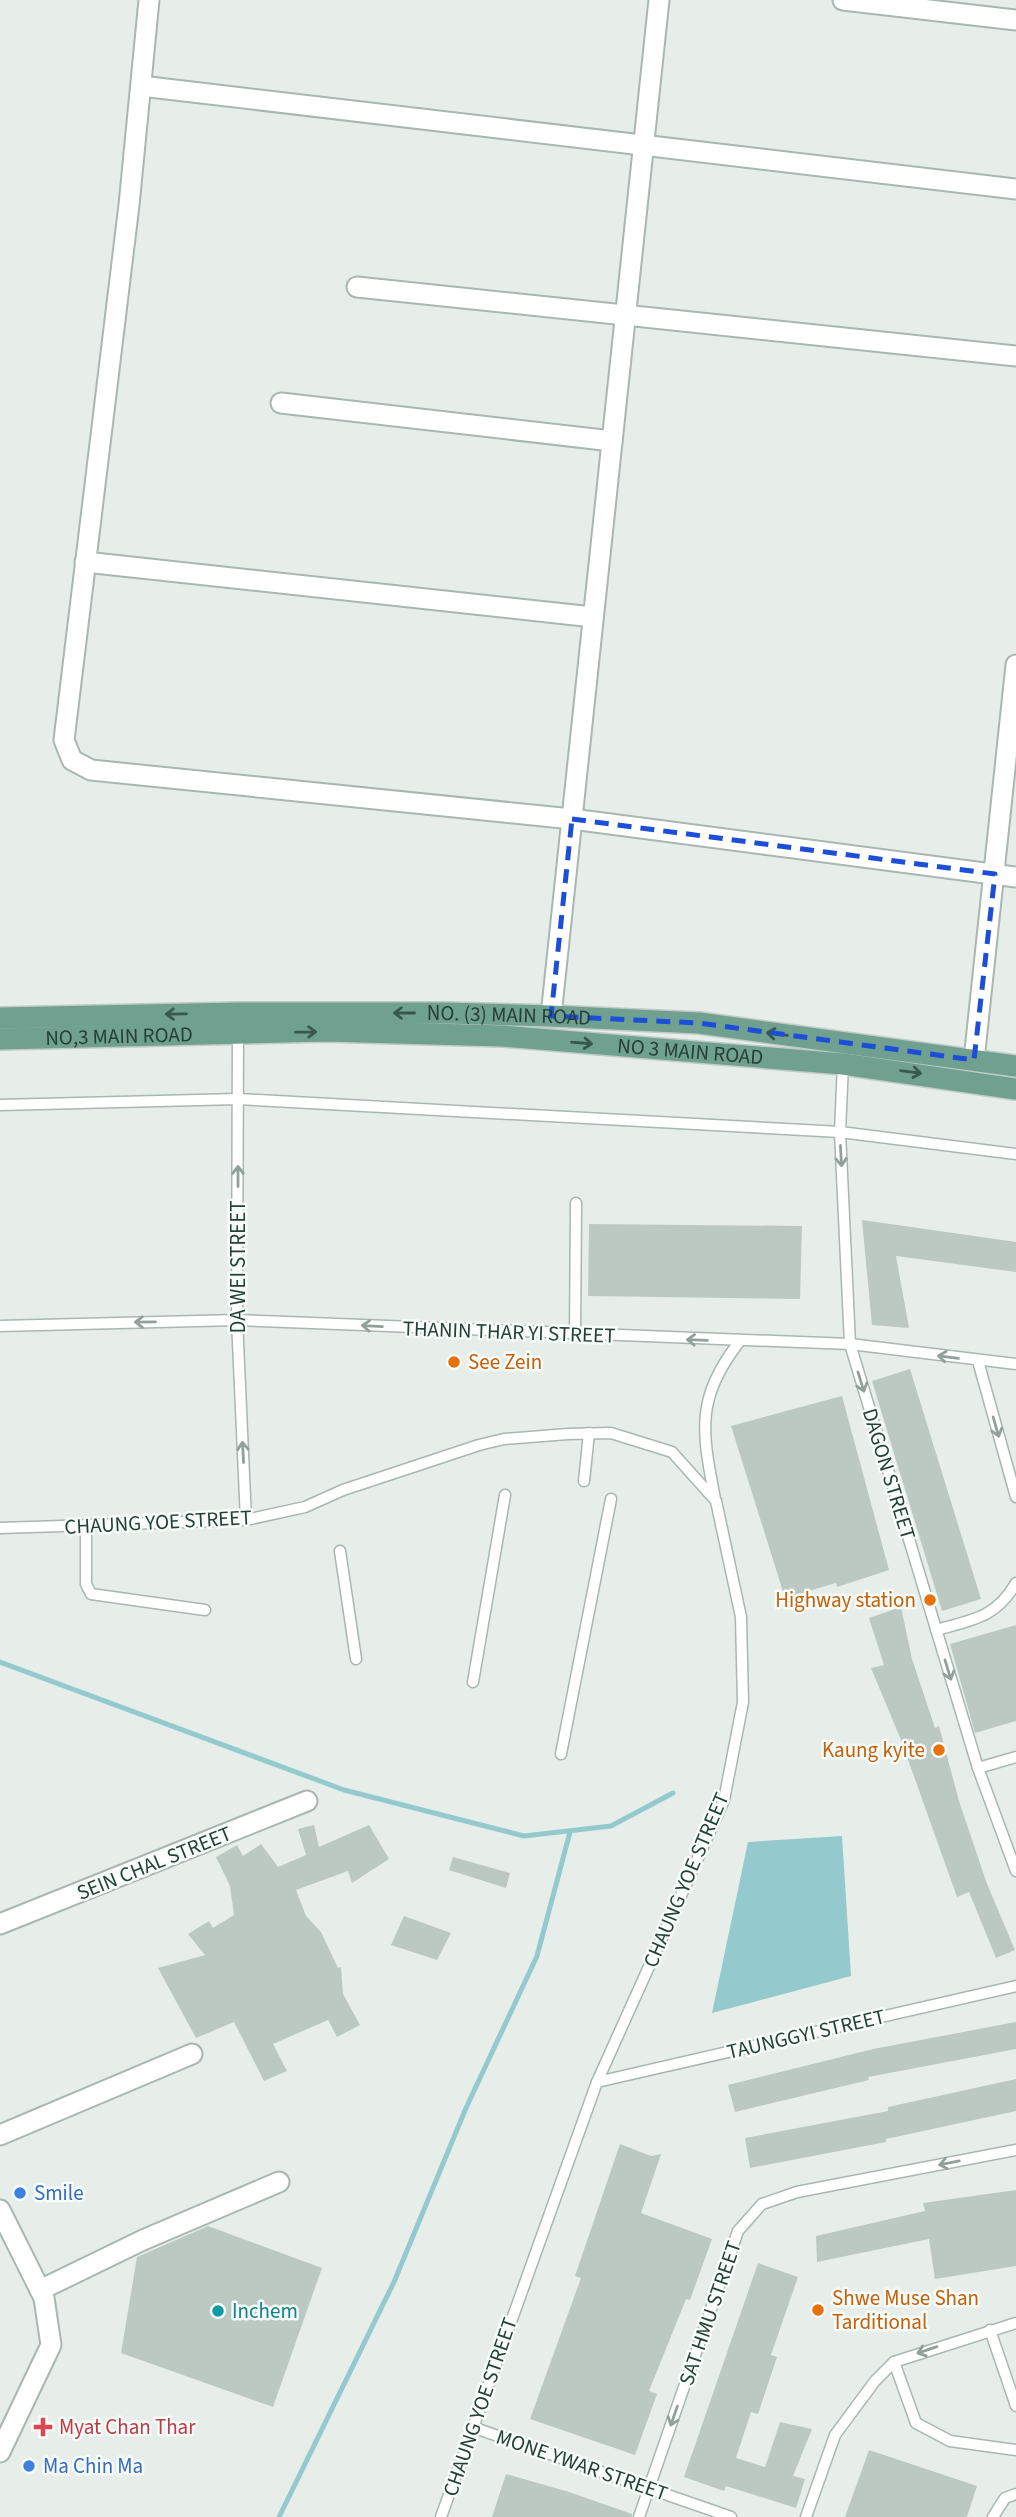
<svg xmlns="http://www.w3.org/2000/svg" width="1016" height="2517" font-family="'Source Sans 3',sans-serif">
<rect width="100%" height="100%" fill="#e7eeea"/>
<polygon fill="#94cace" points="842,1836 851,1976 712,2013 748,1842"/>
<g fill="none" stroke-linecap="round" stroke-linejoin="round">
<g stroke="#94cace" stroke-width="5">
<polyline points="0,1662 344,1790 524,1836 611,1826 673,1793"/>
<polyline points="279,2517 394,2282 466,2108 537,1956 570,1832"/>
</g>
</g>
<g fill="#bcc9c3">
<polygon points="862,1220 1016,1242 1016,1272 896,1256 909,1328 872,1325"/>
<polygon points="589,1224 802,1226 800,1299 588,1296"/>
<polygon points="910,1369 981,1599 942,1611 872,1381"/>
<polygon points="842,1396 889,1570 837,1587 836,1583 785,1598 731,1426"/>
<polygon points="901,1607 912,1659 935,1728 939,1726 959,1801 987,1884 1015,1950 996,1958 969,1892 957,1897 901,1740 871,1668 884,1665 869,1618"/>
<polygon points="1016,1625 1016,1721 975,1733 950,1644"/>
<polygon points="314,1825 319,1847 369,1825 389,1859 352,1883 348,1871 296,1890 306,1916 321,1932 338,1968 341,1967 343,1994 360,2025 337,2037 328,2020 273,2044 287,2071 264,2081 234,2022 196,2038 158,1968 205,1955 188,1934 209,1921 213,1928 234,1915 230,1886 216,1857 237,1845 243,1856 261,1844 278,1867 306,1855 298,1829"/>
<polygon points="453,1857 510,1873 506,1888 449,1870"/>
<polygon points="404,1916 451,1933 437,1960 391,1945"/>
<polygon points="1016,2022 1016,2049 868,2077 869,2080 735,2112 728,2085 873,2049"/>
<polygon points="1016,2079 1016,2111 886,2139 886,2142 750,2168 745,2138 888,2111 888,2107"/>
<polygon points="620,2144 651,2156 661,2154 641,2213 712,2239 690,2300 686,2299 649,2391 657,2394 635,2455 530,2419 581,2278 575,2276"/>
<polygon points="1016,2190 1016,2266 935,2279 929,2239 817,2262 816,2236 925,2211 923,2203"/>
<polygon points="208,2226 322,2268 273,2407 121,2353 137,2257"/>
<polygon points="758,2263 798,2277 771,2355 777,2357 758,2414 751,2412 736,2458 765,2467 780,2422 812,2429 793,2476 805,2479 796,2508 726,2486 724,2491 684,2477"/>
<polygon points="869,2450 977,2486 967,2517 845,2517"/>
<polygon points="506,2474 569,2492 632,2514 632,2517 492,2517"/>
</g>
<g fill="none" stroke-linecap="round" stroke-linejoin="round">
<g stroke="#a9b6b1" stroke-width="13">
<g id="service">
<polyline points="238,1031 237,1320 246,1520"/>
<polyline points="843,1064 840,1132 850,1344 978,1768 1016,1871"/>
<polyline points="0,1105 238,1099 840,1132 1016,1154"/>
<polyline points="0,1326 237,1320 850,1344 1016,1364"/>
<polyline points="575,1336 576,1203"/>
<polyline points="978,1361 1016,1497"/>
<polyline points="584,1481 589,1433"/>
<path d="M715,1499c-13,-68 -20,-99 24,-157"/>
<polyline points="86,1526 86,1584 91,1594 205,1610"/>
<polyline points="0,1528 246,1520 305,1507 343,1490 479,1445 504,1439 568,1434 611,1433 672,1452 716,1501 741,1617 743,1702 724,1800 597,2082 441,2517"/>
<polyline points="340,1551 356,1659"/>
<path d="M936,1630c36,-10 60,-12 80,-47"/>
<polyline points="473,1682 505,1495"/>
<polyline points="561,1754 611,1499"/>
<polyline points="978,1768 1016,1757"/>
<polyline points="597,2082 1016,1986"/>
<polyline points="990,2330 1016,2406"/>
<polyline points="894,2362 916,2423 950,2441 1016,2450"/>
<polyline points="472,2427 731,2517"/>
<polyline points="639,2517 738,2231 762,2204 797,2192 1016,2150"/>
<polyline points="806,2517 835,2435 875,2381 894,2362 1016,2323"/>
<polyline points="993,2517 1005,2498 1016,2494"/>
</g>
</g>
<g stroke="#a9b6b1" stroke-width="23">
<g id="minor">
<polyline points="149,0 129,205 64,740 72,760 91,770 572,819 1016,877"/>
<polyline points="843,0 1016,20"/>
<polyline points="141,86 1016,189"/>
<polyline points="357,287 1016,356"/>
<polyline points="281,403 612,441"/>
<polyline points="85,562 593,617"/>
<polyline points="551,1016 659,0"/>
<polyline points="974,1060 1016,665"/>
<polyline points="0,1924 307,1801"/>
<polyline points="0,2135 192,2054"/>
<polyline points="0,2210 44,2298 51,2345 0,2452"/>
<polyline points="40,2290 143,2240 279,2182"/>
</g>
</g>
<g stroke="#c2cac7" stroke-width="24">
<g id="primary">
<path id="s1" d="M0,1018l237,-5h210l104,3 148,7 317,43"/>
<path id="s2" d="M0,1039l326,-8 176,5 341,28 173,25"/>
</g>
</g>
<use href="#service" stroke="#fff" stroke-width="10"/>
<use href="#minor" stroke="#fff" stroke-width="19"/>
<use href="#primary" stroke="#6fa090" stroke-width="21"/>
</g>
<defs><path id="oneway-shaft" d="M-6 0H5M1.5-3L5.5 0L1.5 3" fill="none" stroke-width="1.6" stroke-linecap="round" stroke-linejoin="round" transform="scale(1.75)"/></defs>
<g stroke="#38584d">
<use href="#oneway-shaft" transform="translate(404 1013) rotate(180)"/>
<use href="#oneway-shaft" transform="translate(176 1014) rotate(179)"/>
<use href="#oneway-shaft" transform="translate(306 1032) rotate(-1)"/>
<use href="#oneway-shaft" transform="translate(777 1034) rotate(-173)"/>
<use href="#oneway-shaft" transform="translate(582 1043) rotate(5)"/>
<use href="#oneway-shaft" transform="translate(911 1072) rotate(7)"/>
</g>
<g stroke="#92a09b">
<use href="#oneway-shaft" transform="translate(841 1156) rotate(87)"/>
<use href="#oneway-shaft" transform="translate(238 1176) rotate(-90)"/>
<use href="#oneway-shaft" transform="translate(145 1322) rotate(179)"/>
<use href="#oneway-shaft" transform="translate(372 1326) rotate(-177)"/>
<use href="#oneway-shaft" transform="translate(697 1340) rotate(-178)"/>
<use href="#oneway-shaft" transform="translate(948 1357) rotate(-172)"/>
<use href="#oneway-shaft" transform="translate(861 1382) rotate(73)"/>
<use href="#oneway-shaft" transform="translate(996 1427) rotate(74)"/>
<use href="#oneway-shaft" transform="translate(243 1452) rotate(-93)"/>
<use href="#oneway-shaft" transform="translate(948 1670) rotate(73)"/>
<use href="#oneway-shaft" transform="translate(949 2163) rotate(169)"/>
<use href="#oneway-shaft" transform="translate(927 2350) rotate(161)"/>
<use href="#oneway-shaft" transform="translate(674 2416) rotate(109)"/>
</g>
<path fill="none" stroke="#1d4ed8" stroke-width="5" stroke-dasharray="14 9" stroke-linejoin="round" d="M572,819l423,55 -21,186 -275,-37 -148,-7z"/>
<g fill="#e8710a" stroke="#f7fbf9" stroke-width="2.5">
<circle cx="454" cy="1362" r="7"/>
<circle cx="930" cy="1600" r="7"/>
<circle cx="939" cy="1750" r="7"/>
<circle cx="818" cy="2310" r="7"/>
</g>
<g fill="#3f7fe0" stroke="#f7fbf9" stroke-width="2.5">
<circle cx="20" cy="2193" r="7"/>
<circle cx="29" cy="2466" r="7"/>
</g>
<circle fill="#0f9aa8" stroke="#f7fbf9" stroke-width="2.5" cx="218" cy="2311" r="7"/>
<path fill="#e0444e" stroke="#f7fbf9" stroke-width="2.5" d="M39.5 2416.5h7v7h7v7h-7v7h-7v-7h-7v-7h7z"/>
<g text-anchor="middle" stroke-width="5" stroke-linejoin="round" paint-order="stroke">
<g font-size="21" fill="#264037" stroke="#f7fbf9">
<text dy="7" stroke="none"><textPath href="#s1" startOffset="509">NO. (3) MAIN ROAD</textPath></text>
<text dy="7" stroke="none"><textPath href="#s2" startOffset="119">NO,3 MAIN ROAD</textPath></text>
<text dy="7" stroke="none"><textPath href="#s2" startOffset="691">NO 3 MAIN ROAD</textPath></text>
<text transform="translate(238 1267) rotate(-90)" y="7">DA WEI STREET</text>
<text transform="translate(509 1332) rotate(2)" y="7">THANIN THAR YI STREET</text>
<text transform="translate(889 1474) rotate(73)" y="7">DAGON STREET</text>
<text transform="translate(158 1522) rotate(-3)" y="7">CHAUNG YOE STREET</text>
<text transform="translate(154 1863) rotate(-22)" y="7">SEIN CHAL STREET</text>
<text transform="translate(686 1880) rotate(-67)" y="7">CHAUNG YOE STREET</text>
<text transform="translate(806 2034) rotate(-13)" y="7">TAUNGGYI STREET</text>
<text transform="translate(710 2313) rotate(-71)" y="7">SAT HMU STREET</text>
<text transform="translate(480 2407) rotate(-71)" y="7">CHAUNG YOE STREET</text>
<text transform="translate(582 2465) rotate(19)" y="7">MONE YWAR STREET</text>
</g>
<g font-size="21" fill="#c56008" stroke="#f7fbf9" text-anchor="start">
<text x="468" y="1369">See Zein</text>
<text x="916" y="1607" text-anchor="end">Highway station</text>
<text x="925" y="1757" text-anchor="end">Kaung kyite</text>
<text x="832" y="2305">Shwe Muse Shan<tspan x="832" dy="24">Tarditional</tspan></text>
</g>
<g font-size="21" fill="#366cbe" stroke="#f7fbf9" text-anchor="start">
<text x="34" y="2200">Smile</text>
<text x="43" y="2473">Ma Chin Ma</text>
</g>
<g font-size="21" fill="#0d838f" stroke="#f7fbf9" text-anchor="start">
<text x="232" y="2318">Inchem</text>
</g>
<g font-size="21" fill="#be3a42" stroke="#f7fbf9" text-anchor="start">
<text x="59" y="2434">Myat Chan Thar</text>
</g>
</g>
</svg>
